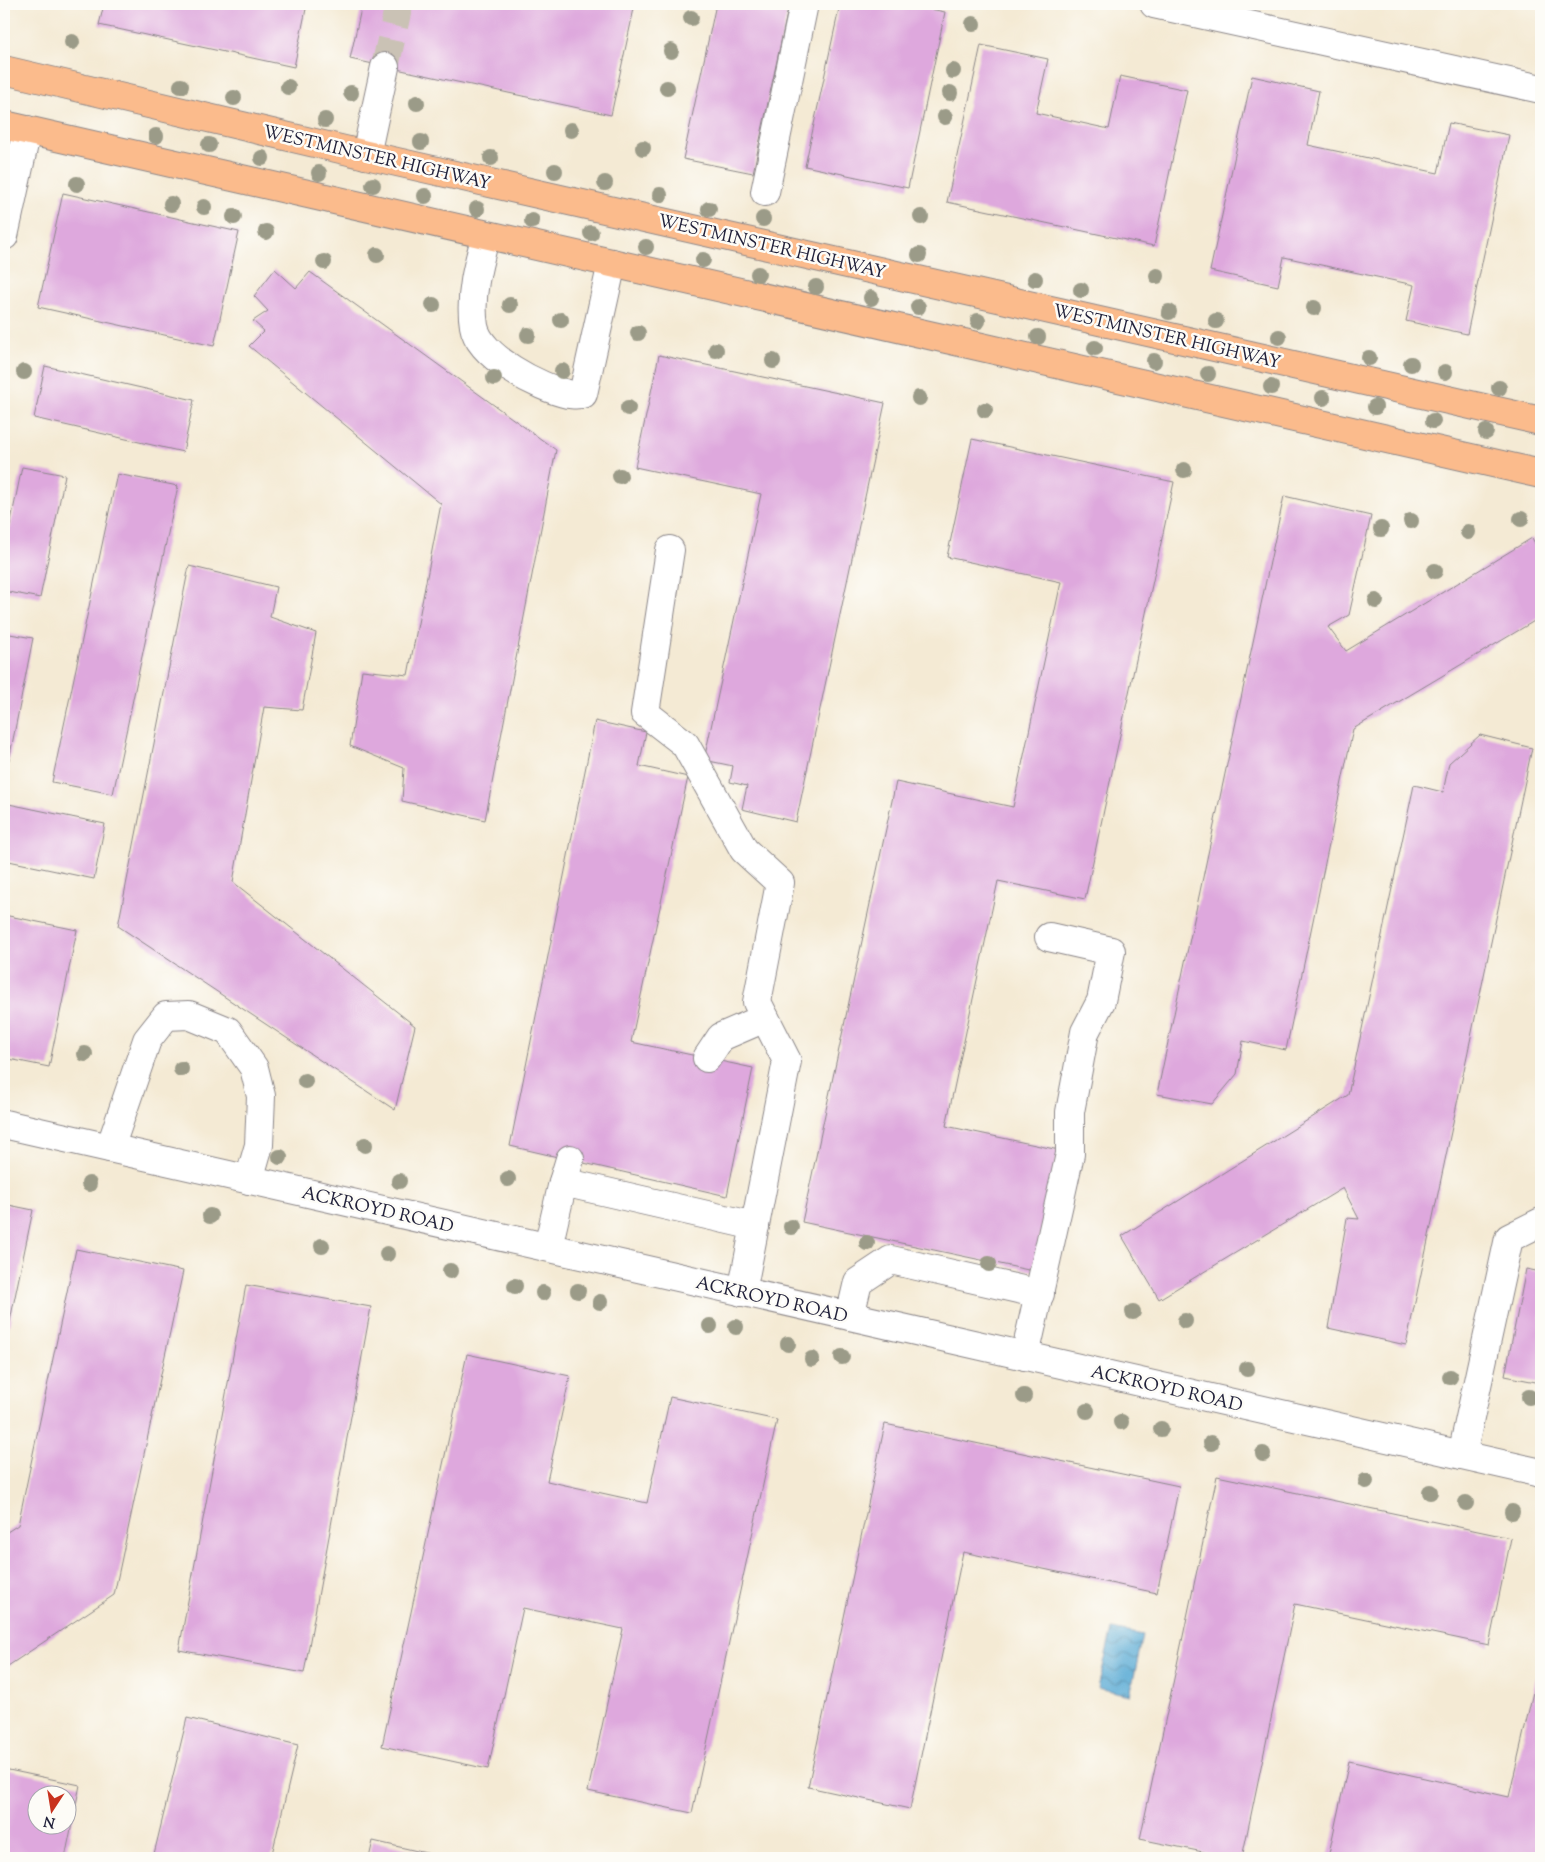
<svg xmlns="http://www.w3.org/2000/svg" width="1545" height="1862" font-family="'Sorts Mill Goudy',serif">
<defs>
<pattern id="water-waves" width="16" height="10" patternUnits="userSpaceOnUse" patternTransform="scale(1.25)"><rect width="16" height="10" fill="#5aabd5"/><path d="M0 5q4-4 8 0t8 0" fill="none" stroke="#4a8bae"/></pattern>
</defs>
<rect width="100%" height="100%" fill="#fdfcf7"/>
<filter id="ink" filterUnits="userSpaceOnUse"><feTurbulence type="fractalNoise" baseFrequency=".02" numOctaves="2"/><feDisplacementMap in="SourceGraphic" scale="10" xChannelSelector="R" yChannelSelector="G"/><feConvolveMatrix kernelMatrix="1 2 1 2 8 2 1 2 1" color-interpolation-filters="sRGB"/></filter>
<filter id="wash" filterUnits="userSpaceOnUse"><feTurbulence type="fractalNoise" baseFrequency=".0096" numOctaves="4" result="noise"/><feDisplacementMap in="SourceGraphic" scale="20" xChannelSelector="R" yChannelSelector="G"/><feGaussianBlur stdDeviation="1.12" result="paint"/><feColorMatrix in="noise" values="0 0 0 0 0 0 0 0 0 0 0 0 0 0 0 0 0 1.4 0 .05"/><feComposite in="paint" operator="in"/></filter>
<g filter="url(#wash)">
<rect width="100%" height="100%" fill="#f4ead4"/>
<polygon fill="url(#water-waves)" stroke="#3e6688" points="1112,1629 1143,1635 1130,1695 1098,1688"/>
<g id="blocks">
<g fill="#dea8dd" fill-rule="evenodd">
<polygon points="104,4 307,4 294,67 99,25"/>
<polygon points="362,4 635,4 611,115 350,59"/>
<polygon points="716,4 789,4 753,173 683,159"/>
<polygon points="840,4 906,4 945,12 908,188 805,166"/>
<polygon points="981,45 1048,59 1036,113 1109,129 1120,76 1187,90 1154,246 947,202"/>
<polygon points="1252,76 1319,91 1308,145 1438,173 1449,123 1509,135 1467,334 1406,321 1414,285 1284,257 1278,286 1210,271"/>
<polygon points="63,193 239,232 214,346 38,307"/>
<polygon points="275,269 296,288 310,272 556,450 485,820 402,801 404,768 350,746 362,670 408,675 441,504 249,346 264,331 253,321 268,311 254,296"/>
<polygon points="659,355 885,403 796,822 742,809 747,786 730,782 733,766 704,760 761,494 635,467"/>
<polygon points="45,366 194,400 183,452 34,418"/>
<polygon points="972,439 1174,482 1085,899 998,881 946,1126 1059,1150 1033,1271 802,1222 896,782 1013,807 1061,582 947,557"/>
<polygon points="22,467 65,475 40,598 4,591 4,555"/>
<polygon points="117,474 178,486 113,794 52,782"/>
<polygon points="1284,496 1371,516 1349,615 1328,627 1346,651 1532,538 1541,554 1541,617 1353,729 1286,1050 1243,1041 1237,1074 1212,1104 1157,1094"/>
<polygon points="189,566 276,587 270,617 316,633 302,710 264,707 233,882 415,1026 395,1110 118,926"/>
<polygon points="4,633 33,638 9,760 4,759"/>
<polygon points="595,721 646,732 639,766 688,777 631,1042 753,1068 727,1196 510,1146"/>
<polygon points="1480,735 1532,748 1406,1345 1328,1328 1347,1218 1359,1219 1343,1188 1159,1299 1122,1236 1348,1095 1414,785 1443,792 1449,763"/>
<polygon points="4,803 105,824 94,879 4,860"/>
<polygon points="4,915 77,930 49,1067 4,1058"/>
<polygon points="4,1204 33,1210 5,1345 4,1345"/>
<polygon points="76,1249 183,1271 114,1595 5,1668 4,1534 18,1525"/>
<polygon points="1526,1269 1541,1272 1541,1383 1505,1376"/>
<polygon points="246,1285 371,1307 304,1673 179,1650"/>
<polygon points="467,1354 570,1376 547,1481 647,1503 670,1397 777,1420 692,1813 588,1791 623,1629 523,1608 488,1769 382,1746"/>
<polygon points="885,1424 1179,1486 1157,1593 963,1552 910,1809 808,1787"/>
<polygon points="1217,1476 1511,1538 1489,1645 1295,1604 1242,1858 1232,1858 1140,1839"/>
<polygon points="1541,1657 1541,1858 1328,1858 1349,1761 1509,1797"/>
<polygon points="187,1718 298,1745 271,1858 153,1858"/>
<path d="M4,1769l76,16 -15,73h-61zM38,1794h30v30h-30z"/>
<polygon points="373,1841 444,1857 444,1858 369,1858"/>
</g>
</g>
</g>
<g filter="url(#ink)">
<use href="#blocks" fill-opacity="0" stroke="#8b8688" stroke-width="1"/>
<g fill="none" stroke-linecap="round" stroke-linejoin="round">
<polyline stroke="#cac2b5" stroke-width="28" stroke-dasharray="28 14" stroke-linecap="butt" points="385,67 399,4"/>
<g stroke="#8b8688" stroke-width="30">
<g id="minor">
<polyline points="1154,4 1541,89"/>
<polyline points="366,155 385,67"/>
<polyline points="765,192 804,4"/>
<path d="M486,235c-8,29 -17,61 -12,91 5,31 66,62 94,68 4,1 10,0 15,0l29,-131"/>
<polyline points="4,236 27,130"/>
<polyline points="670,550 645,713 685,744 744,850 780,883 757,1002 787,1061 742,1292"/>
<polyline points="707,1058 721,1037 765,1018"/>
<polyline points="4,1124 1541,1473"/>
<polyline points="110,1148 147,1040 166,1016 189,1015 228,1031 254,1068 261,1096 259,1145 249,1180"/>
<polyline points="563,1182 570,1159"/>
<polyline points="548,1247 563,1182 755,1226"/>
<polyline points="850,1316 858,1282 891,1260 1040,1294"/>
<polyline points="1025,1356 1070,1154 1070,1112 1085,1032 1101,1001 1111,951 1049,937"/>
<polyline points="1462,1455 1509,1238 1541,1222"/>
</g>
</g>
<g stroke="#8b8688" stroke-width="30">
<g id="major">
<polyline points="4,70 366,155 1541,421"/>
<polyline points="4,125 1541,474"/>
</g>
</g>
<use href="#minor" stroke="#fff" stroke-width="28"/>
<use href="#major" stroke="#fbbb8c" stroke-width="28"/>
</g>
<g fill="#9b9b88">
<circle cx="691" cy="18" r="8"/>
<circle cx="973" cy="24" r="8"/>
<circle cx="72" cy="42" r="8"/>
<circle cx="671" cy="51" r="8"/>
<circle cx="953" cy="71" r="8"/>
<circle cx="181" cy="86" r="8"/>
<circle cx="288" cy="87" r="8"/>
<circle cx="667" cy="88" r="8"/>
<circle cx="351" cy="93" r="8"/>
<circle cx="950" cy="93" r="8"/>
<circle cx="234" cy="98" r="8"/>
<circle cx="417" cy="103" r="8"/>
<circle cx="945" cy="117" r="8"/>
<circle cx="325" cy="120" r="8"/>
<circle cx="571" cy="130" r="8"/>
<circle cx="156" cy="136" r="8"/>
<circle cx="421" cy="142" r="8"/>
<circle cx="209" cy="145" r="8"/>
<circle cx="643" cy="148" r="8"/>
<circle cx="262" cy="158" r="8"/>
<circle cx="491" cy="158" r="8"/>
<circle cx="555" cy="171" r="8"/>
<circle cx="319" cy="173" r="8"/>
<circle cx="605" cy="183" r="8"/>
<circle cx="77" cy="184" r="8"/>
<circle cx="373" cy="185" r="8"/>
<circle cx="660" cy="195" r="8"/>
<circle cx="425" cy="196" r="8"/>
<circle cx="171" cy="204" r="8"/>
<circle cx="204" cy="207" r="8"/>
<circle cx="477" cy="209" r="8"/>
<circle cx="709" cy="209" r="8"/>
<circle cx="234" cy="217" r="8"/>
<circle cx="921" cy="217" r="8"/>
<circle cx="763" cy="219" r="8"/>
<circle cx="532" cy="221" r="8"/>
<circle cx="266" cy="232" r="8"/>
<circle cx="591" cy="233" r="8"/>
<circle cx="646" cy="247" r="8"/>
<circle cx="377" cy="255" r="8"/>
<circle cx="919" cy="255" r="8"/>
<circle cx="703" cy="260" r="8"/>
<circle cx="324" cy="262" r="8"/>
<circle cx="758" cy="274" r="8"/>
<circle cx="1157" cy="276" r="8"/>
<circle cx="1035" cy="279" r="8"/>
<circle cx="816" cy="287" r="8"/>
<circle cx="1081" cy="290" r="8"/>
<circle cx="871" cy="298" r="8"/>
<circle cx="433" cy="305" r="8"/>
<circle cx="510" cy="305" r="8"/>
<circle cx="918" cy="307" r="8"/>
<circle cx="1314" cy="308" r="8"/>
<circle cx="1169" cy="312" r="8"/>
<circle cx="561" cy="320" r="8"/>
<circle cx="978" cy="321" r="8"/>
<circle cx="1216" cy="321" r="8"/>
<circle cx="638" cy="333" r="8"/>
<circle cx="528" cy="335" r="8"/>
<circle cx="1038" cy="337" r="8"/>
<circle cx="1279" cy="337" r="8"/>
<circle cx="1095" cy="348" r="8"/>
<circle cx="716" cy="350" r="8"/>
<circle cx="1369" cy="358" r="8"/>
<circle cx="773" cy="361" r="8"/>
<circle cx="1154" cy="361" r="8"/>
<circle cx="1411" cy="364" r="8"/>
<circle cx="562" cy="371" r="8"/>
<circle cx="24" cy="372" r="8"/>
<circle cx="1445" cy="372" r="8"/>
<circle cx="1208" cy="374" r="8"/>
<circle cx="494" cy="378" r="8"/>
<circle cx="1271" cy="387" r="8"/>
<circle cx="1499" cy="388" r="8"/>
<circle cx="919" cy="398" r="8"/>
<circle cx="1323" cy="398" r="8"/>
<circle cx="1375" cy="407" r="8"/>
<circle cx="628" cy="408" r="8"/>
<circle cx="985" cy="410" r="8"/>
<circle cx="1433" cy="421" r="8"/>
<circle cx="1486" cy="432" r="8"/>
<circle cx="1184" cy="470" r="8"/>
<circle cx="620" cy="476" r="8"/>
<circle cx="1521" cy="519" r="8"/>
<circle cx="1411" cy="521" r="8"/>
<circle cx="1381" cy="529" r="8"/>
<circle cx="1468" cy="532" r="8"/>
<circle cx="1435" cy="571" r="8"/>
<circle cx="1376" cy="601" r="8"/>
<circle cx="85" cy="1054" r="8"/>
<circle cx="181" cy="1069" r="8"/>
<circle cx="305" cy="1081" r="8"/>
<circle cx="365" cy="1145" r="8"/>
<circle cx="280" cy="1157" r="8"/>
<circle cx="508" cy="1179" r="8"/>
<circle cx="399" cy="1181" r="8"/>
<circle cx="89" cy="1184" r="8"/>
<circle cx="210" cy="1216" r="8"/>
<circle cx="791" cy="1227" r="8"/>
<circle cx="867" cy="1243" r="8"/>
<circle cx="322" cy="1246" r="8"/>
<circle cx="387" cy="1254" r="8"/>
<circle cx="989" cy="1264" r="8"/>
<circle cx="450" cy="1271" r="8"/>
<circle cx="515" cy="1286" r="8"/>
<circle cx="578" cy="1291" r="8"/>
<circle cx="543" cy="1293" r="8"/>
<circle cx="600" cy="1302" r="8"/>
<circle cx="1133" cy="1312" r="8"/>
<circle cx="1185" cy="1321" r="8"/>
<circle cx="710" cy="1326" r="8"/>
<circle cx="736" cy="1327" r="8"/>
<circle cx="788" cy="1344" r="8"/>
<circle cx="842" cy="1357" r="8"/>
<circle cx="812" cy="1359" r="8"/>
<circle cx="1247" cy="1369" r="8"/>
<circle cx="1450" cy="1377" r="8"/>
<circle cx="1024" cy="1396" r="8"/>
<circle cx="1529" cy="1397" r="8"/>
<circle cx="1087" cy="1411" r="8"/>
<circle cx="1121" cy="1422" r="8"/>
<circle cx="1161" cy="1429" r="8"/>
<circle cx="1211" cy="1443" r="8"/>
<circle cx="1263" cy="1454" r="8"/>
<circle cx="1366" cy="1481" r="8"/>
<circle cx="1430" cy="1492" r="8"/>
<circle cx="1466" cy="1503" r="8"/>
<circle cx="1512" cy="1512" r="8"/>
</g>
</g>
<g text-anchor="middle" stroke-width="5" stroke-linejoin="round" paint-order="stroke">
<g font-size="18" fill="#22223b" stroke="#fdfcf7">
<text transform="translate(377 157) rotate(13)" y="6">WESTMINSTER HIGHWAY</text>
<text transform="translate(772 246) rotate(13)" y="6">WESTMINSTER HIGHWAY</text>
<text transform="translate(1167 336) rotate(13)" y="6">WESTMINSTER HIGHWAY</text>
<text transform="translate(378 1209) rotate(13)" y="6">ACKROYD ROAD</text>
<text transform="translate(772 1299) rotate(13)" y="6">ACKROYD ROAD</text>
<text transform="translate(1167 1388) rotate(13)" y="6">ACKROYD ROAD</text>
</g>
</g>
<rect width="1545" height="1862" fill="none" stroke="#fdfcf7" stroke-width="20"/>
<g transform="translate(52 1810) rotate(192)"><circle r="24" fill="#fdfcf7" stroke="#a5a5ac"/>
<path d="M0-4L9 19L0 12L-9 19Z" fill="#c8321e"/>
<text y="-8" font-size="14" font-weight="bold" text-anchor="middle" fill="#22223b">N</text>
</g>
</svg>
